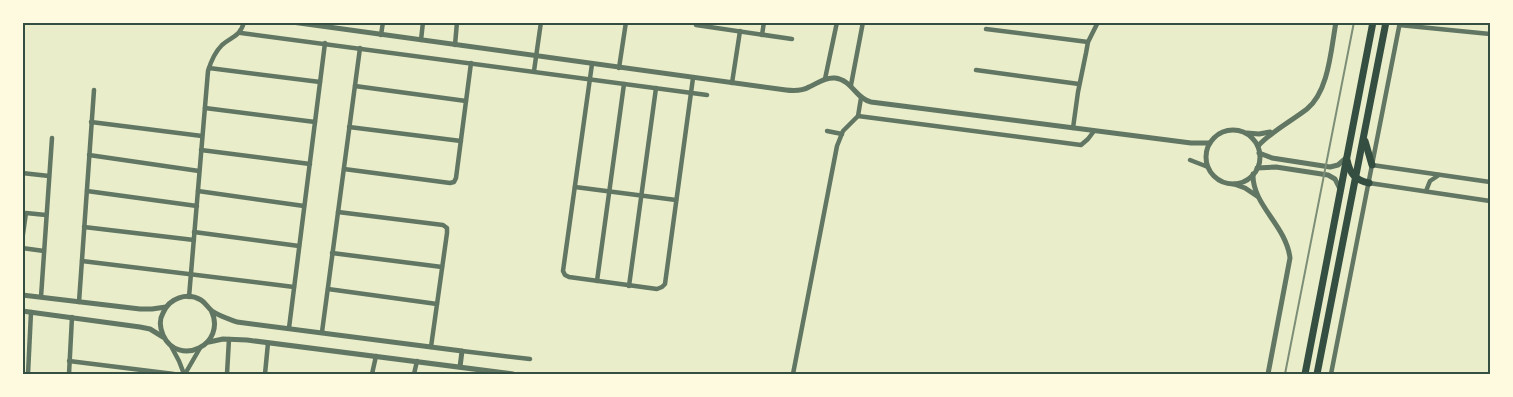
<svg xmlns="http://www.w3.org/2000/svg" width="1513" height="397" font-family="Montserrat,sans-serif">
<rect width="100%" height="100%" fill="#e9edc9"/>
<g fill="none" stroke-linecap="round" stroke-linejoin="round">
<g stroke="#617663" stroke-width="4.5">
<polyline points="696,25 792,39"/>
<polyline points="1399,25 1490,34"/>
<polyline points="986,29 1088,42"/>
<polyline points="241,33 707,95"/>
<polyline points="381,35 383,22"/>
<polyline points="762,35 764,22"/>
<polyline points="421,40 423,22"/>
<polyline points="455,45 457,22"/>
<polyline points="592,64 563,271 565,275 569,277 657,289 662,287 665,284 693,78"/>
<polyline points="209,68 320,82"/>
<polyline points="619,68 626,22"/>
<polyline points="976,70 1079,84"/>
<polyline points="534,71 541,22"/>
<polyline points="825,79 837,22"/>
<polyline points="732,83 740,31"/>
<polyline points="851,85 863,22"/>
<polyline points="355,86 466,101"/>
<polyline points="205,108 315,122"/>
<polyline points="858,116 1081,145 1088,139 1094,131"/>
<polyline points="91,122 202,136"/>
<polyline points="349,127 461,141"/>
<polyline points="1073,128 1078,92 1086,53 1088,42 1098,22"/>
<polyline points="827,131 842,134"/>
<polyline points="201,150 310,164"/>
<polyline points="89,155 199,171"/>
<polyline points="1190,160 1208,167"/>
<polyline points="1372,165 1490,182"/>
<polyline points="344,169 450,183 454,182 456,178 471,63"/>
<polyline points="22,173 49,176"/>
<polyline points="1369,183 1490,201"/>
<polyline points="575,187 676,200"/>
<polyline points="87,191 197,206"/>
<polyline points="198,191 304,206"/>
<polyline points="1426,191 1430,181 1439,175"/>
<polyline points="338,212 443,225 447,228 447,233 431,347"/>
<polyline points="84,227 194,240"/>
<polyline points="194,232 299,246"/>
<polyline points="22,241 26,213 46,215"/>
<polyline points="22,248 44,251"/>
<polyline points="332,253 442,267"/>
<polyline points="82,261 294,287"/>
<polyline points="597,281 624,84"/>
<polyline points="629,286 656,88"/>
<polyline points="328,289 437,304"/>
<polyline points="41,297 52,138"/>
<path d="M189,297l19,-226c3,-10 7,-19 14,-26 10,-9 18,-8 22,-23"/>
<polyline points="79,302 94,90"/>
<polyline points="289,328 325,43"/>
<polyline points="322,332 360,48"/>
<polyline points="171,346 179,361 184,374"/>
<polyline points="462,351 530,359"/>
<polyline points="69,361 174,374"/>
<polyline points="28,374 31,312"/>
<polyline points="69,374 72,317"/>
<polyline points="185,374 200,348"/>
<polyline points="227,374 229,339"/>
<polyline points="265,374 268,343"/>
<polyline points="372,374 376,356"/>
<polyline points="414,374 417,361"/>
<polyline points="793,374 837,146 843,131 858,116 861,98"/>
<polyline points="1331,374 1400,22"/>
</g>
<g stroke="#617663" stroke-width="5">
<path d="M292,22l494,68c8,1 16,1 23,-3 9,-4 16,-10 26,-9 17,2 21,21 36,24l320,41h19"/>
<circle cx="1233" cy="157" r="27"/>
<polyline points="1247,133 1259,134 1270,132"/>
<path d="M1258,146c14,-15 32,-24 49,-37 22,-18 24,-60 29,-87"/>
<polyline points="1259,153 1272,158 1330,167 1338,165 1346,158"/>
<polyline points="1257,168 1276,167 1328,175 1335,179 1340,189"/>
<path d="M1253,174c-1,31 33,51 37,84l-22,116"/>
<polyline points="1234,184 1245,188 1257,196"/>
<polyline points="22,295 140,309 152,309 166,307"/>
<path d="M211,310c17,35 -33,58 -48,25 -3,-7 -4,-15 0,-22 6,-15 24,-21 38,-13 5,3 7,8 11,11 7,5 17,8 25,11l225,29 -2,16"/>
<polyline points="22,311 140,327 150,329 163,337"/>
<polyline points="209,342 223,339 247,340 513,374"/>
</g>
<g stroke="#344e41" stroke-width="7">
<polyline points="1365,141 1372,165"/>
<path d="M1347,160c3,14 8,20 22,23"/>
<polyline points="1305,374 1373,22"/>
<polyline points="1317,374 1386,22"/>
</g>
<polyline stroke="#7c8e77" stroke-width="2" points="1285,374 1354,22"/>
</g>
<rect width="1513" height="397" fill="none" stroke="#fefae0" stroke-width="48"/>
<rect x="24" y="24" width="1465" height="349" fill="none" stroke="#344e41" stroke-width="2"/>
</svg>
